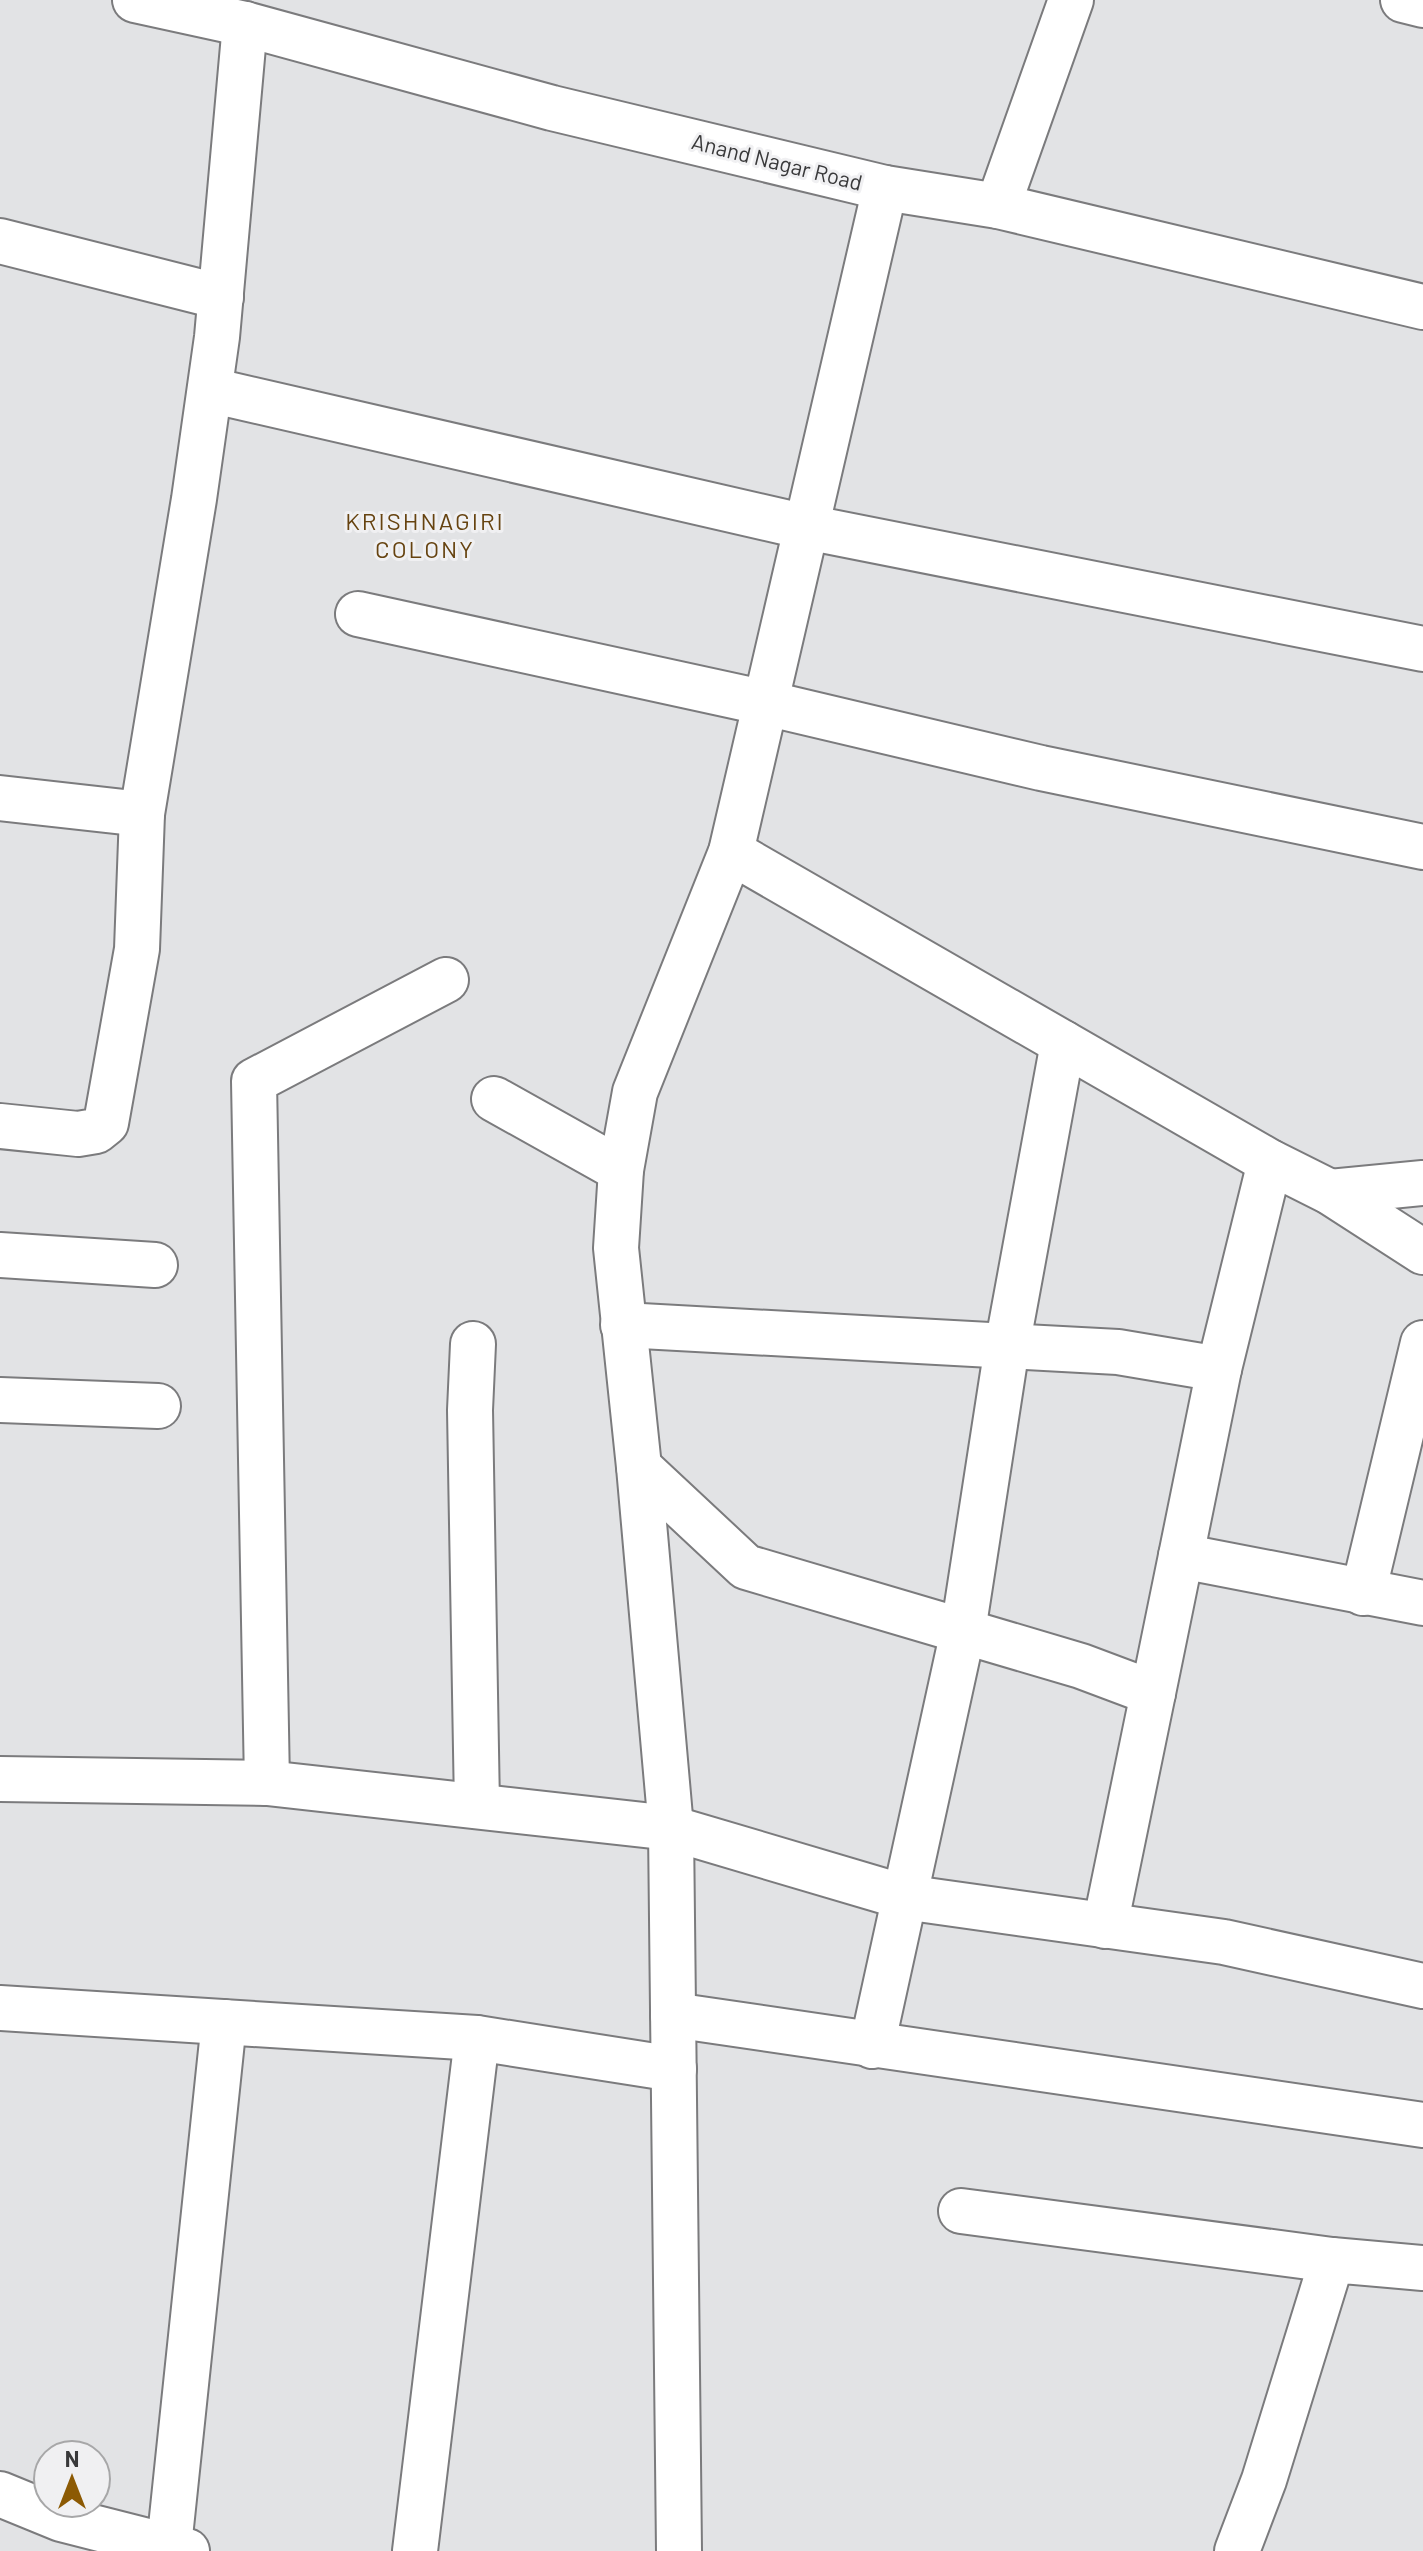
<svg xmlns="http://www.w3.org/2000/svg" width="1423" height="2551" font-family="Barlow,sans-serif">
<rect width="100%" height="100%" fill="#e2e3e5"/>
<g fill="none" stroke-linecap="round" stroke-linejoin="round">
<g stroke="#7b7b7d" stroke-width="48">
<g id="minor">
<polyline points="1403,0 1423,5"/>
<polyline points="998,206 1071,0"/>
<polyline points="0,241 221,297"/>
<polyline points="210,390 806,527 1423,649"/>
<polyline points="358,614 766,703 1041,768 1423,847"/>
<polyline points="0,798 142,814 194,499 217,337 245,24"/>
<polyline points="731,852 1270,1162 1330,1192 1423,1252"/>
<polyline points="494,1099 621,1170"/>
<polyline points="0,1126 78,1134 96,1131 106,1123 137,949 142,814"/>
<polyline points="1330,1192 1423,1183"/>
<polyline points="0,1255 155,1265"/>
<polyline points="623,1325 1118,1352 1219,1369 1181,1556"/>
<polyline points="473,1344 470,1410 477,1806"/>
<polyline points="1219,1369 1270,1162"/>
<polyline points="0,1400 158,1406"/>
<polyline points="639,1467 746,1567 1081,1666 1153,1693 1181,1556 1423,1603"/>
<polyline points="1363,1593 1423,1343"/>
<polyline points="0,1779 267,1783 671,1828 904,1897 1224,1942 1423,1986"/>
<polyline points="267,1783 254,1081 446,980"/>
<polyline points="1105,1926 1153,1693"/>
<polyline points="0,2008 477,2038 674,2069"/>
<polyline points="673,2015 1423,2125"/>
<polyline points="872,2046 963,1631 1007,1347 1063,1043"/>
<polyline points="961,2211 1332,2260"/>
<polyline points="0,2494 61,2519 187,2551"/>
<polyline points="169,2546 224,2022"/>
<polyline points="415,2551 477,2038"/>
<polyline points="679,2551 671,1828 639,1467 616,1248 621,1170 635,1092 731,852 885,188"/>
<polyline points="1237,2551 1264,2480 1332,2260 1423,2268"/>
</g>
</g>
<g stroke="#7b7b7d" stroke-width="48">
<polyline id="tertiary" points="135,0 245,24 552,108 885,188 998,206 1423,307"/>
</g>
<use href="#minor" stroke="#fff" stroke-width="44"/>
<use href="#tertiary" stroke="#fff" stroke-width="44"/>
</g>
<g text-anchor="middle" stroke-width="6" stroke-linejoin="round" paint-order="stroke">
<g font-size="22" fill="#39393a" stroke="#f0f0f2">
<text transform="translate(777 162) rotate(14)" y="8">Anand Nagar Road</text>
</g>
<g font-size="24" letter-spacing="2" fill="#664310" stroke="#f0f0f2">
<text x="425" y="530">KRISHNAGIRI<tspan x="425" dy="28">COLONY</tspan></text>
</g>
</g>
<g transform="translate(72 2479)"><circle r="38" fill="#f0f0f2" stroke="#a7a7a8" stroke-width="2"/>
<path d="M0-6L14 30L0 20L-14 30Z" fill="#8c5a04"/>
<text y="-12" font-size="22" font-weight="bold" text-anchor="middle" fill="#39393a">N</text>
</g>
</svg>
